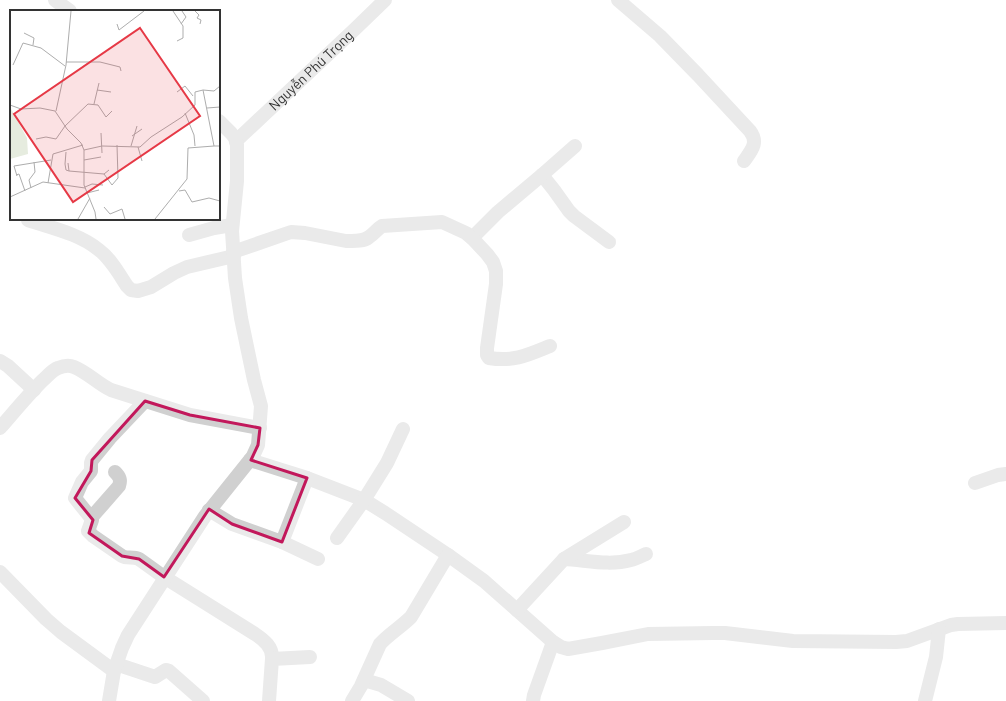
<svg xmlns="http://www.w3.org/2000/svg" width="1006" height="701" font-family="Barlow,sans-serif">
<rect width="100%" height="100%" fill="#fff"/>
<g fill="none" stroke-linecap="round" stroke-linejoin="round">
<g stroke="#d0d0d0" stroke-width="14">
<polyline points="55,0 70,11"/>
<path d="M618,0l42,36 38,39 52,56c9,12 1,20 -6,30"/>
<path id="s1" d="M236,141l119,-112 30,-29"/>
<polyline points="542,175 554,190 569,211 574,216 609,242"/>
<path d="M28,220c24,8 52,14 71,30 12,9 20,24 28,36l4,4 7,1 13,-4 23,-14 13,-6 47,-11"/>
<polyline points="189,235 214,228 232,225"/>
<polyline points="472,238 498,212 542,175 575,146"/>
<path d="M233,252l58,-20 14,1 41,8c7,0 17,1 23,-4 5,-3 8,-8 13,-11l60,-4 24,11 6,5 15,16 6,8 3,9v13l-9,64v7l2,3c25,4 39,-3 61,-12"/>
<polyline points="0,361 8,366 34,390"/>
<path d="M0,428c14,-16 27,-32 42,-47 5,-4 10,-11 16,-13 5,-2 11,-3 16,-1 13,5 24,17 37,23l79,25 70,13"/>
<polyline points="250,460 307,478 364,500 385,513 448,555 484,581 553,642 561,647 568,649 602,643 648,634 713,633 725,633 793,641 896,642 907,641 951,625 958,624 1006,623"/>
<path d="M115,472c5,5 6,8 4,14l-28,32 -16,-20 7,-16 9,-11v-8l1,-3 18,-22 35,-37"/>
<polyline points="975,483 998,475 1006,474"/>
<polyline points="209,510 232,524 282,542 318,559"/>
<path d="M91,518l1,2 -4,11 5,5 29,20c5,3 11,0 17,3l25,18 91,57c9,6 18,13 17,25"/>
<polyline points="337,538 364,500 387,463 403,429"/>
<polyline points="282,542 307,478"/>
<path d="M564,559c22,1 45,7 67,1 5,-1 10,-4 15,-6"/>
<polyline points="0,572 46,619 61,632 114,671"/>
<polyline points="517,610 564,559 624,522"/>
<polyline points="116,664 155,677 166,670 169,671 203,701"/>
<polyline points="364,680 381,685 408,701"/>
<polyline points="109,701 114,671 122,648 128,635 205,516 253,456 258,445 261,406 254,380 241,318 235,278 232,231 237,181 237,145 235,138 231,133 219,121"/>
<polyline points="269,701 272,659 310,657"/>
<path d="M352,701l9,-15 19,-42c9,-10 21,-17 31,-27l37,-62"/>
<polyline points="533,701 534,695 553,642"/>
<polyline points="925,701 936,657 939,629"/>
</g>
</g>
<path d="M0 0H1006V701H0ZM145,401l45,14 70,13 -2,17 -7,15 56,18 -25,64 -50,-18 -23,-15 -45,68 -25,-18 -17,-3 -33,-23 4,-13 -18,-22 16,-27 1,-11z" fill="#fff" fill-opacity=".55" fill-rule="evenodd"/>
<path fill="none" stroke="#c2185b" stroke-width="3" stroke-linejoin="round" d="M145,401l45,14 70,13 -2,17 -7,15 56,18 -25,64 -50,-18 -23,-15 -45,68 -25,-18 -17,-3 -33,-23 4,-13 -18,-22 16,-27 1,-11z"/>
<g text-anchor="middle" stroke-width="4" stroke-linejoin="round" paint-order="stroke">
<g font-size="14" fill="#333" stroke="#fff">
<text dy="5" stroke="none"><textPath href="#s1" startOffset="103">Nguyễn Phú Trọng</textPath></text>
</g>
</g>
<g transform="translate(10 10)">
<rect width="210" height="210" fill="#fff"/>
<path d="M0,97l17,31 1,16 -18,5z" fill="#e6ecdf"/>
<path fill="none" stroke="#adadad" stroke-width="1" d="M163,1l10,15v12l-6,3M185,1l4,4 -2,3 4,2 -1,4M107,14l2,6 25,-19M171,14l5,-7 -4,-6M14,23l10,5 -1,7M56,52h34l20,5 1,4M3,55l10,-22 18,5 24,18M210,76l-6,5 -11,-1 11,56h6M87,80l14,2M167,82l8,-6 8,10M84,94l5,-21M0,95l11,4 19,-1 15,3 12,18 14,14 3,7v35l11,27 1,7M197,98l13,-1M46,101l10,-46 5,-54M175,103l9,22 1,11M55,116l23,-22 10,1 8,12 6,-6M91,123l1,20M122,126l10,-7M26,129l10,-2 10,2 9,-13M121,136l6,-20M128,137l4,14M74,140l18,-4 38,1 11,-10 31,-20 13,-12v-13l8,-2M56,142l-1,12 1,6 3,1 -1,-8M74,150l17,-3M99,160l-5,4 8,11 6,-7 -1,-33M59,161l35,3M6,165l3,-1 6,17M7,166l-3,-10 37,-6M38,173l5,-29 30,-9M75,177l7,-3 11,1M21,178l-2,-8 6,-8 -1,-10M169,181l6,-1 7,12 17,-4 11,3M77,183l12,-3M0,187l33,-15 42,6M94,197l6,7 12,-5 3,10M68,209l12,-21M145,209l32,-40 1,-31 26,-2"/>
<path fill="#e63946" fill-opacity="0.15" stroke="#e63946" stroke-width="2" d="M130,18l60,88 -127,86 -59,-88z"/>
<rect width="210" height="210" fill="none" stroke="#333" stroke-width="2"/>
</g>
</svg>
